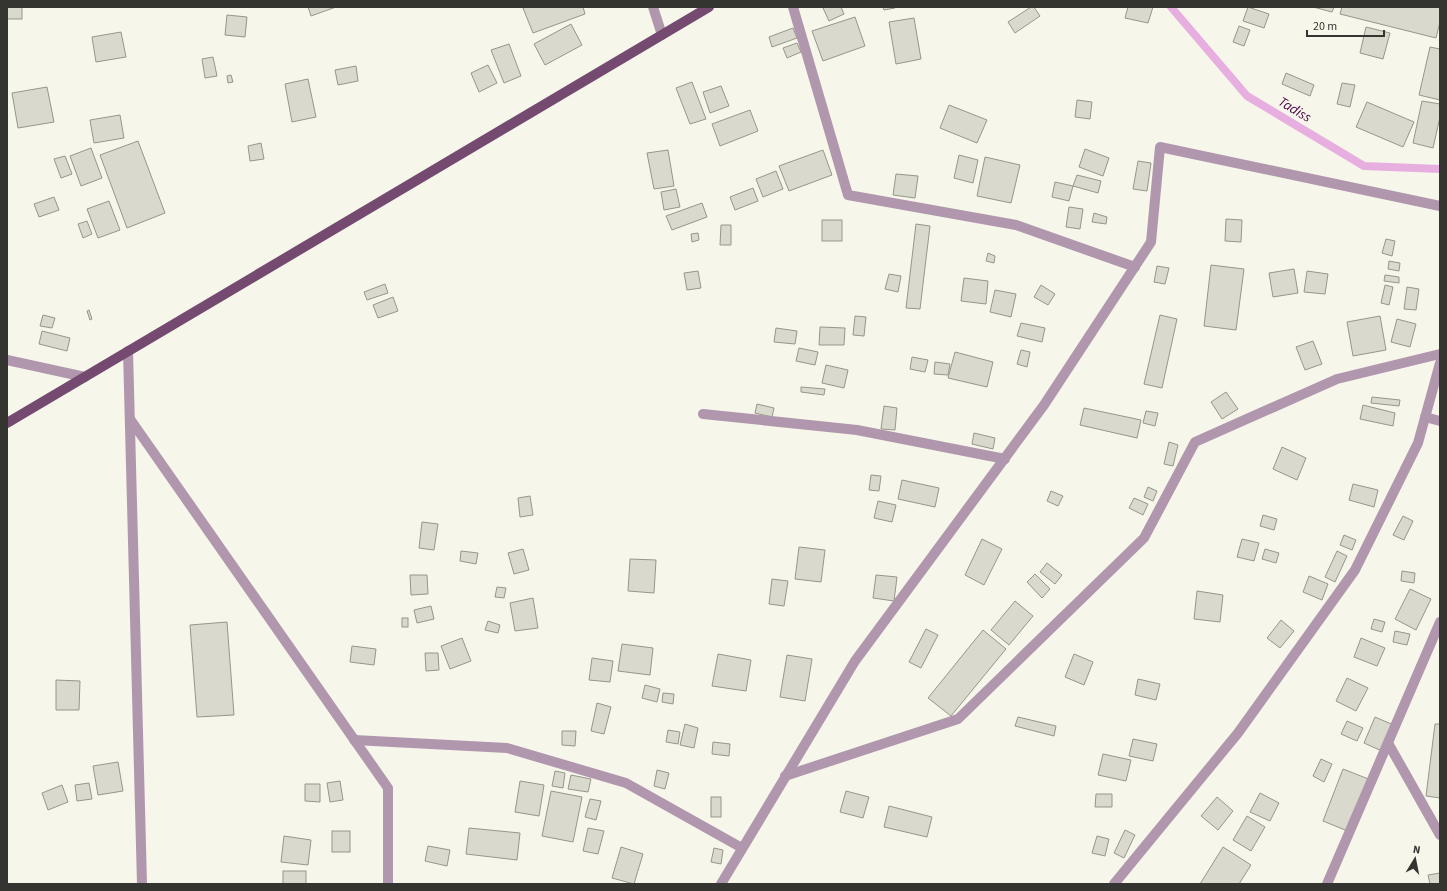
<svg xmlns="http://www.w3.org/2000/svg" width="1447" height="891" font-family="'Source Sans 3',sans-serif">
<rect width="100%" height="100%" fill="#f7f6eb"/>
<g fill="none" stroke-linecap="round" stroke-linejoin="round">
<polyline stroke="#e7aee0" stroke-width="8" points="1171,7 1247,96 1364,166 1440,169"/>
</g>
<g fill="#d9d9ce" stroke="#96968b">
<rect x="7" y="7" width="15" height="12"/>
<polygon points="308,7 336,7 311,16"/>
<polygon points="527,7 583,7 585,14 533,33 523,8"/>
<polygon points="826,7 841,7 844,14 829,21 823,8"/>
<polygon points="883,7 895,7 895,8 884,10"/>
<polygon points="1031,7 1034,7 1040,16 1015,33 1008,22"/>
<polygon points="1128,7 1153,7 1148,23 1125,18"/>
<polygon points="1248,7 1269,14 1264,28 1243,21"/>
<polygon points="1313,7 1334,7 1332,12"/>
<polygon points="1342,7 1440,7 1440,22 1436,38 1340,14"/>
<polygon points="227,15 247,17 245,37 225,35"/>
<polygon points="855,17 865,46 823,61 812,31"/>
<polygon points="914,18 921,59 896,64 889,22"/>
<polygon points="571,24 582,45 545,65 534,44"/>
<polygon points="1239,26 1250,30 1244,46 1233,42"/>
<polygon points="1366,27 1390,33 1383,59 1360,53"/>
<polygon points="793,28 797,38 772,47 769,37"/>
<polygon points="121,32 126,57 96,62 92,37"/>
<polygon points="797,43 801,52 787,58 783,48"/>
<polygon points="509,44 521,76 504,83 491,50"/>
<polygon points="1430,47 1440,49 1440,100 1419,95"/>
<polygon points="213,57 217,76 205,78 202,59"/>
<polygon points="488,65 497,83 479,92 471,73"/>
<polygon points="356,66 358,81 338,85 335,70"/>
<polygon points="1286,73 1314,85 1310,96 1282,84"/>
<polygon points="231,75 233,82 228,83 227,76"/>
<polygon points="308,79 316,117 292,122 285,84"/>
<polygon points="692,82 706,119 690,124 676,88"/>
<polygon points="1342,83 1355,85 1350,107 1337,104"/>
<polygon points="721,86 729,106 710,113 703,92"/>
<polygon points="47,87 54,122 18,128 12,93"/>
<polygon points="1077,100 1092,102 1090,119 1075,117"/>
<polygon points="1422,101 1440,104 1440,117 1433,148 1413,143"/>
<polygon points="1367,102 1414,122 1403,147 1356,127"/>
<polygon points="949,105 987,120 977,143 940,128"/>
<polygon points="750,110 758,131 720,146 712,124"/>
<polygon points="120,115 124,138 94,143 90,120"/>
<polygon points="138,141 165,213 127,228 100,155"/>
<polygon points="261,143 264,159 250,161 248,146"/>
<polygon points="91,148 102,178 81,186 70,156"/>
<polygon points="1085,149 1109,158 1103,176 1079,167"/>
<polygon points="668,150 674,186 654,189 647,153"/>
<polygon points="823,150 832,175 789,191 779,166"/>
<polygon points="959,155 978,160 973,183 954,178"/>
<polygon points="65,156 72,174 61,178 54,159"/>
<polygon points="985,157 1020,165 1011,203 977,196"/>
<polygon points="1138,161 1151,163 1147,191 1133,189"/>
<polygon points="776,171 783,189 763,197 756,179"/>
<polygon points="896,174 918,176 915,198 893,195"/>
<polygon points="1077,175 1101,181 1098,193 1073,186"/>
<polygon points="1055,182 1073,186 1069,201 1052,197"/>
<polygon points="753,188 758,201 735,210 730,197"/>
<polygon points="676,189 680,207 664,210 661,192"/>
<polygon points="54,197 59,210 39,217 34,204"/>
<polygon points="109,201 120,230 98,238 87,209"/>
<polygon points="702,203 707,217 672,230 666,216"/>
<polygon points="1069,207 1083,209 1080,229 1066,227"/>
<polygon points="1094,213 1107,217 1106,224 1092,222"/>
<polygon points="1226,219 1242,220 1241,242 1225,241"/>
<rect x="822" y="220" width="20" height="21"/>
<polygon points="87,221 92,234 83,238 78,224"/>
<polygon points="916,224 930,226 920,309 906,308"/>
<polygon points="721,225 731,225 731,245 720,245"/>
<polygon points="698,233 699,240 692,242 691,234"/>
<polygon points="1386,239 1395,241 1392,256 1382,253"/>
<polygon points="988,253 995,256 994,263 986,261"/>
<polygon points="1389,261 1400,263 1399,271 1388,269"/>
<polygon points="1211,265 1244,269 1236,330 1204,326"/>
<polygon points="1157,266 1169,268 1165,284 1154,282"/>
<polygon points="1294,269 1298,293 1273,297 1269,273"/>
<polygon points="698,271 701,288 687,290 684,273"/>
<polygon points="1307,271 1328,274 1325,294 1304,292"/>
<polygon points="889,274 901,276 898,292 885,289"/>
<polygon points="1385,275 1399,277 1399,283 1384,281"/>
<polygon points="964,278 988,281 986,304 961,301"/>
<polygon points="385,284 388,293 367,300 364,292"/>
<polygon points="1041,285 1055,294 1048,305 1034,297"/>
<polygon points="1385,285 1393,287 1389,305 1381,303"/>
<polygon points="1407,287 1419,289 1416,310 1404,309"/>
<polygon points="995,290 1016,294 1011,317 990,312"/>
<polygon points="393,297 398,311 378,318 373,305"/>
<polygon points="89,310 92,319 90,320 87,311"/>
<polygon points="43,315 55,318 52,328 40,326"/>
<polygon points="1160,315 1177,319 1162,388 1144,384"/>
<polygon points="855,316 866,317 864,336 853,335"/>
<polygon points="1380,316 1386,350 1353,356 1347,322"/>
<polygon points="1397,319 1416,324 1410,347 1391,342"/>
<polygon points="1021,323 1045,328 1042,342 1017,336"/>
<polygon points="820,327 845,328 844,345 819,345"/>
<polygon points="776,328 797,331 795,344 774,342"/>
<polygon points="42,331 70,338 67,351 39,344"/>
<polygon points="1313,341 1322,364 1305,370 1296,347"/>
<polygon points="799,348 818,352 815,365 796,361"/>
<polygon points="1021,350 1030,352 1027,367 1017,364"/>
<polygon points="955,352 993,362 987,387 948,378"/>
<polygon points="912,357 928,360 925,372 910,369"/>
<polygon points="935,362 950,364 948,375 934,374"/>
<polygon points="826,365 848,370 844,388 822,383"/>
<polygon points="801,387 825,389 824,395 801,392"/>
<polygon points="1226,392 1238,409 1222,419 1211,402"/>
<polygon points="1372,397 1400,400 1399,406 1371,403"/>
<polygon points="757,404 774,408 772,417 755,413"/>
<polygon points="1363,405 1395,413 1393,426 1360,419"/>
<polygon points="884,406 897,408 895,430 881,429"/>
<polygon points="1084,408 1141,420 1137,438 1080,425"/>
<polygon points="1146,411 1158,413 1155,426 1143,423"/>
<polygon points="974,433 995,438 993,449 972,444"/>
<polygon points="1169,442 1178,445 1173,466 1164,464"/>
<polygon points="1282,447 1306,458 1297,480 1273,469"/>
<polygon points="871,475 881,476 879,491 869,490"/>
<polygon points="902,480 939,488 935,507 898,499"/>
<polygon points="1353,484 1378,490 1374,507 1349,500"/>
<polygon points="1148,487 1157,491 1153,501 1144,497"/>
<polygon points="1051,491 1063,496 1058,506 1047,501"/>
<polygon points="530,496 533,515 520,517 518,498"/>
<polygon points="1134,498 1148,504 1143,515 1129,508"/>
<polygon points="878,501 896,505 892,522 874,518"/>
<polygon points="1263,515 1277,519 1274,530 1260,526"/>
<polygon points="1403,516 1413,521 1404,540 1393,535"/>
<polygon points="422,522 438,524 434,550 419,548"/>
<polygon points="1344,535 1356,540 1352,550 1340,545"/>
<polygon points="982,539 1002,549 984,585 965,575"/>
<polygon points="1242,539 1259,543 1254,561 1237,557"/>
<polygon points="799,547 825,550 821,582 795,579"/>
<polygon points="523,549 529,570 514,574 508,553"/>
<polygon points="1265,549 1279,553 1276,563 1262,559"/>
<polygon points="461,551 478,553 476,564 460,561"/>
<polygon points="1337,551 1347,556 1335,582 1325,577"/>
<polygon points="630,559 656,560 654,593 628,591"/>
<polygon points="1047,563 1062,575 1055,584 1040,572"/>
<polygon points="1402,571 1415,573 1414,583 1401,581"/>
<polygon points="1035,574 1050,589 1042,598 1027,582"/>
<polygon points="410,575 427,575 428,594 411,595"/>
<polygon points="876,575 897,577 894,601 873,598"/>
<polygon points="1309,576 1328,584 1322,600 1303,592"/>
<polygon points="772,579 788,581 784,606 769,604"/>
<polygon points="497,587 506,588 504,598 495,597"/>
<polygon points="1410,589 1431,599 1416,630 1395,619"/>
<polygon points="1197,591 1223,595 1220,622 1194,619"/>
<polygon points="533,598 538,628 515,631 510,603"/>
<polygon points="1015,601 1033,616 1009,645 991,630"/>
<polygon points="431,606 434,619 417,623 414,610"/>
<rect x="402" y="618" width="6" height="9"/>
<polygon points="1374,619 1385,622 1382,632 1371,629"/>
<polygon points="1281,620 1294,631 1280,648 1267,638"/>
<polygon points="488,621 500,625 498,633 485,630"/>
<polygon points="227,622 234,715 197,717 190,625"/>
<polygon points="926,629 938,635 921,668 909,662"/>
<polygon points="983,630 1006,649 951,716 928,698"/>
<polygon points="1395,631 1410,634 1407,645 1393,642"/>
<polygon points="462,638 471,661 450,669 441,646"/>
<polygon points="1361,638 1385,648 1377,666 1354,657"/>
<polygon points="622,644 653,648 650,675 618,671"/>
<polygon points="352,646 376,649 374,665 350,662"/>
<polygon points="425,653 438,653 439,670 426,671"/>
<polygon points="718,654 751,660 746,691 712,686"/>
<polygon points="1074,654 1093,662 1084,685 1065,677"/>
<polygon points="787,655 812,659 805,701 780,697"/>
<polygon points="592,658 613,661 610,682 589,680"/>
<polygon points="1347,678 1368,688 1356,711 1336,701"/>
<polygon points="1138,679 1160,684 1156,700 1135,695"/>
<polygon points="56,680 80,681 79,710 56,710"/>
<polygon points="645,685 660,689 657,702 642,698"/>
<polygon points="663,693 674,694 673,704 662,702"/>
<polygon points="597,703 611,707 604,734 591,731"/>
<polygon points="1018,717 1056,726 1054,736 1015,726"/>
<polygon points="1375,717 1396,726 1384,752 1364,743"/>
<polygon points="1347,721 1363,728 1357,741 1341,734"/>
<polygon points="685,724 698,728 694,748 680,745"/>
<polygon points="1435,724 1440,724 1440,798 1426,796"/>
<polygon points="668,730 680,732 678,744 666,742"/>
<polygon points="562,731 576,731 575,746 562,745"/>
<polygon points="1133,739 1157,744 1153,761 1129,756"/>
<polygon points="713,742 730,744 729,756 712,754"/>
<polygon points="1103,754 1131,760 1126,781 1098,775"/>
<polygon points="1321,759 1332,764 1324,782 1313,776"/>
<polygon points="118,762 123,791 98,795 93,766"/>
<polygon points="1343,769 1371,780 1350,832 1323,821"/>
<polygon points="657,770 669,773 665,789 654,786"/>
<polygon points="555,771 565,773 563,788 552,786"/>
<polygon points="571,775 591,779 588,792 568,789"/>
<polygon points="340,781 343,800 330,802 327,783"/>
<polygon points="520,781 544,785 539,816 515,812"/>
<polygon points="89,783 92,799 77,801 75,785"/>
<polygon points="305,784 320,784 320,802 305,801"/>
<polygon points="62,785 68,802 48,810 42,793"/>
<polygon points="551,791 582,797 573,842 542,836"/>
<polygon points="846,791 869,797 863,818 840,812"/>
<polygon points="1260,793 1279,803 1270,821 1250,812"/>
<polygon points="1096,794 1112,794 1112,807 1095,807"/>
<rect x="711" y="797" width="10" height="20"/>
<polygon points="1217,797 1233,811 1218,830 1201,816"/>
<polygon points="590,799 601,801 596,820 585,817"/>
<polygon points="889,806 932,817 927,837 884,827"/>
<polygon points="1247,816 1265,827 1251,851 1233,840"/>
<polygon points="469,828 520,833 517,860 466,854"/>
<polygon points="588,828 604,831 598,854 583,851"/>
<polygon points="1125,830 1135,835 1124,858 1114,853"/>
<rect x="332" y="831" width="18" height="21"/>
<polygon points="284,836 311,840 308,865 281,862"/>
<polygon points="1097,836 1109,839 1105,856 1092,853"/>
<polygon points="428,846 450,850 447,866 425,861"/>
<polygon points="621,847 643,854 634,884 612,878"/>
<polygon points="1223,847 1251,865 1239,884 1200,884"/>
<polygon points="714,848 723,850 721,864 711,862"/>
<rect x="283" y="871" width="23" height="13"/>
<polygon points="1440,873 1440,884 1430,884 1428,875"/>
</g>
<g fill="none" stroke-linecap="round" stroke-linejoin="round">
<g stroke="#b097ad" stroke-width="10">
<polyline points="653,7 662,35"/>
<polyline points="793,7 848,195 1016,225 1135,267"/>
<polyline points="128,351 142,884"/>
<polyline points="7,360 85,377"/>
<polyline points="703,414 857,430 1005,459"/>
<polyline points="1425,417 1440,421"/>
<polyline points="130,419 388,788 388,884"/>
<polyline points="354,740 507,748 626,783 742,848"/>
<polyline points="1388,743 1440,835"/>
<polyline points="785,776 958,719 1144,538 1195,442 1337,379 1440,354"/>
<polyline points="721,884 855,661 1044,405 1151,242 1160,147 1440,206"/>
<polyline points="1114,884 1238,733 1355,570 1418,443 1440,363"/>
<polyline points="1327,884 1440,622"/>
</g>
<polyline stroke="#754a70" stroke-width="10" points="7,423 709,7"/>
</g>
<g text-anchor="middle" stroke-width="3" stroke-linejoin="round" paint-order="stroke">
<g font-size="14" font-style="italic" fill="#490546" stroke="#f7f6eb">
<text transform="translate(1295 109) rotate(31)" y="5">Tadiss</text>
</g>
</g>
<rect width="1447" height="891" fill="none" stroke="#343430" stroke-width="16"/>
<g transform="translate(1415 859) rotate(10)" stroke="#f7f6eb" stroke-width="3" paint-order="stroke">
<path d="M0-3L7 15L0 10L-7 15Z" fill="#343430"/>
<text y="-6" font-size="11" font-weight="bold" text-anchor="middle" fill="#343430">N</text>
</g>
<path d="M1307 30v6h77v-6" fill="none" stroke="#343430" stroke-width="2"/>
<text x="1313" y="30" font-size="12" fill="#343430" stroke="#f7f6eb" stroke-width="3" paint-order="stroke">20 m</text>
</svg>
